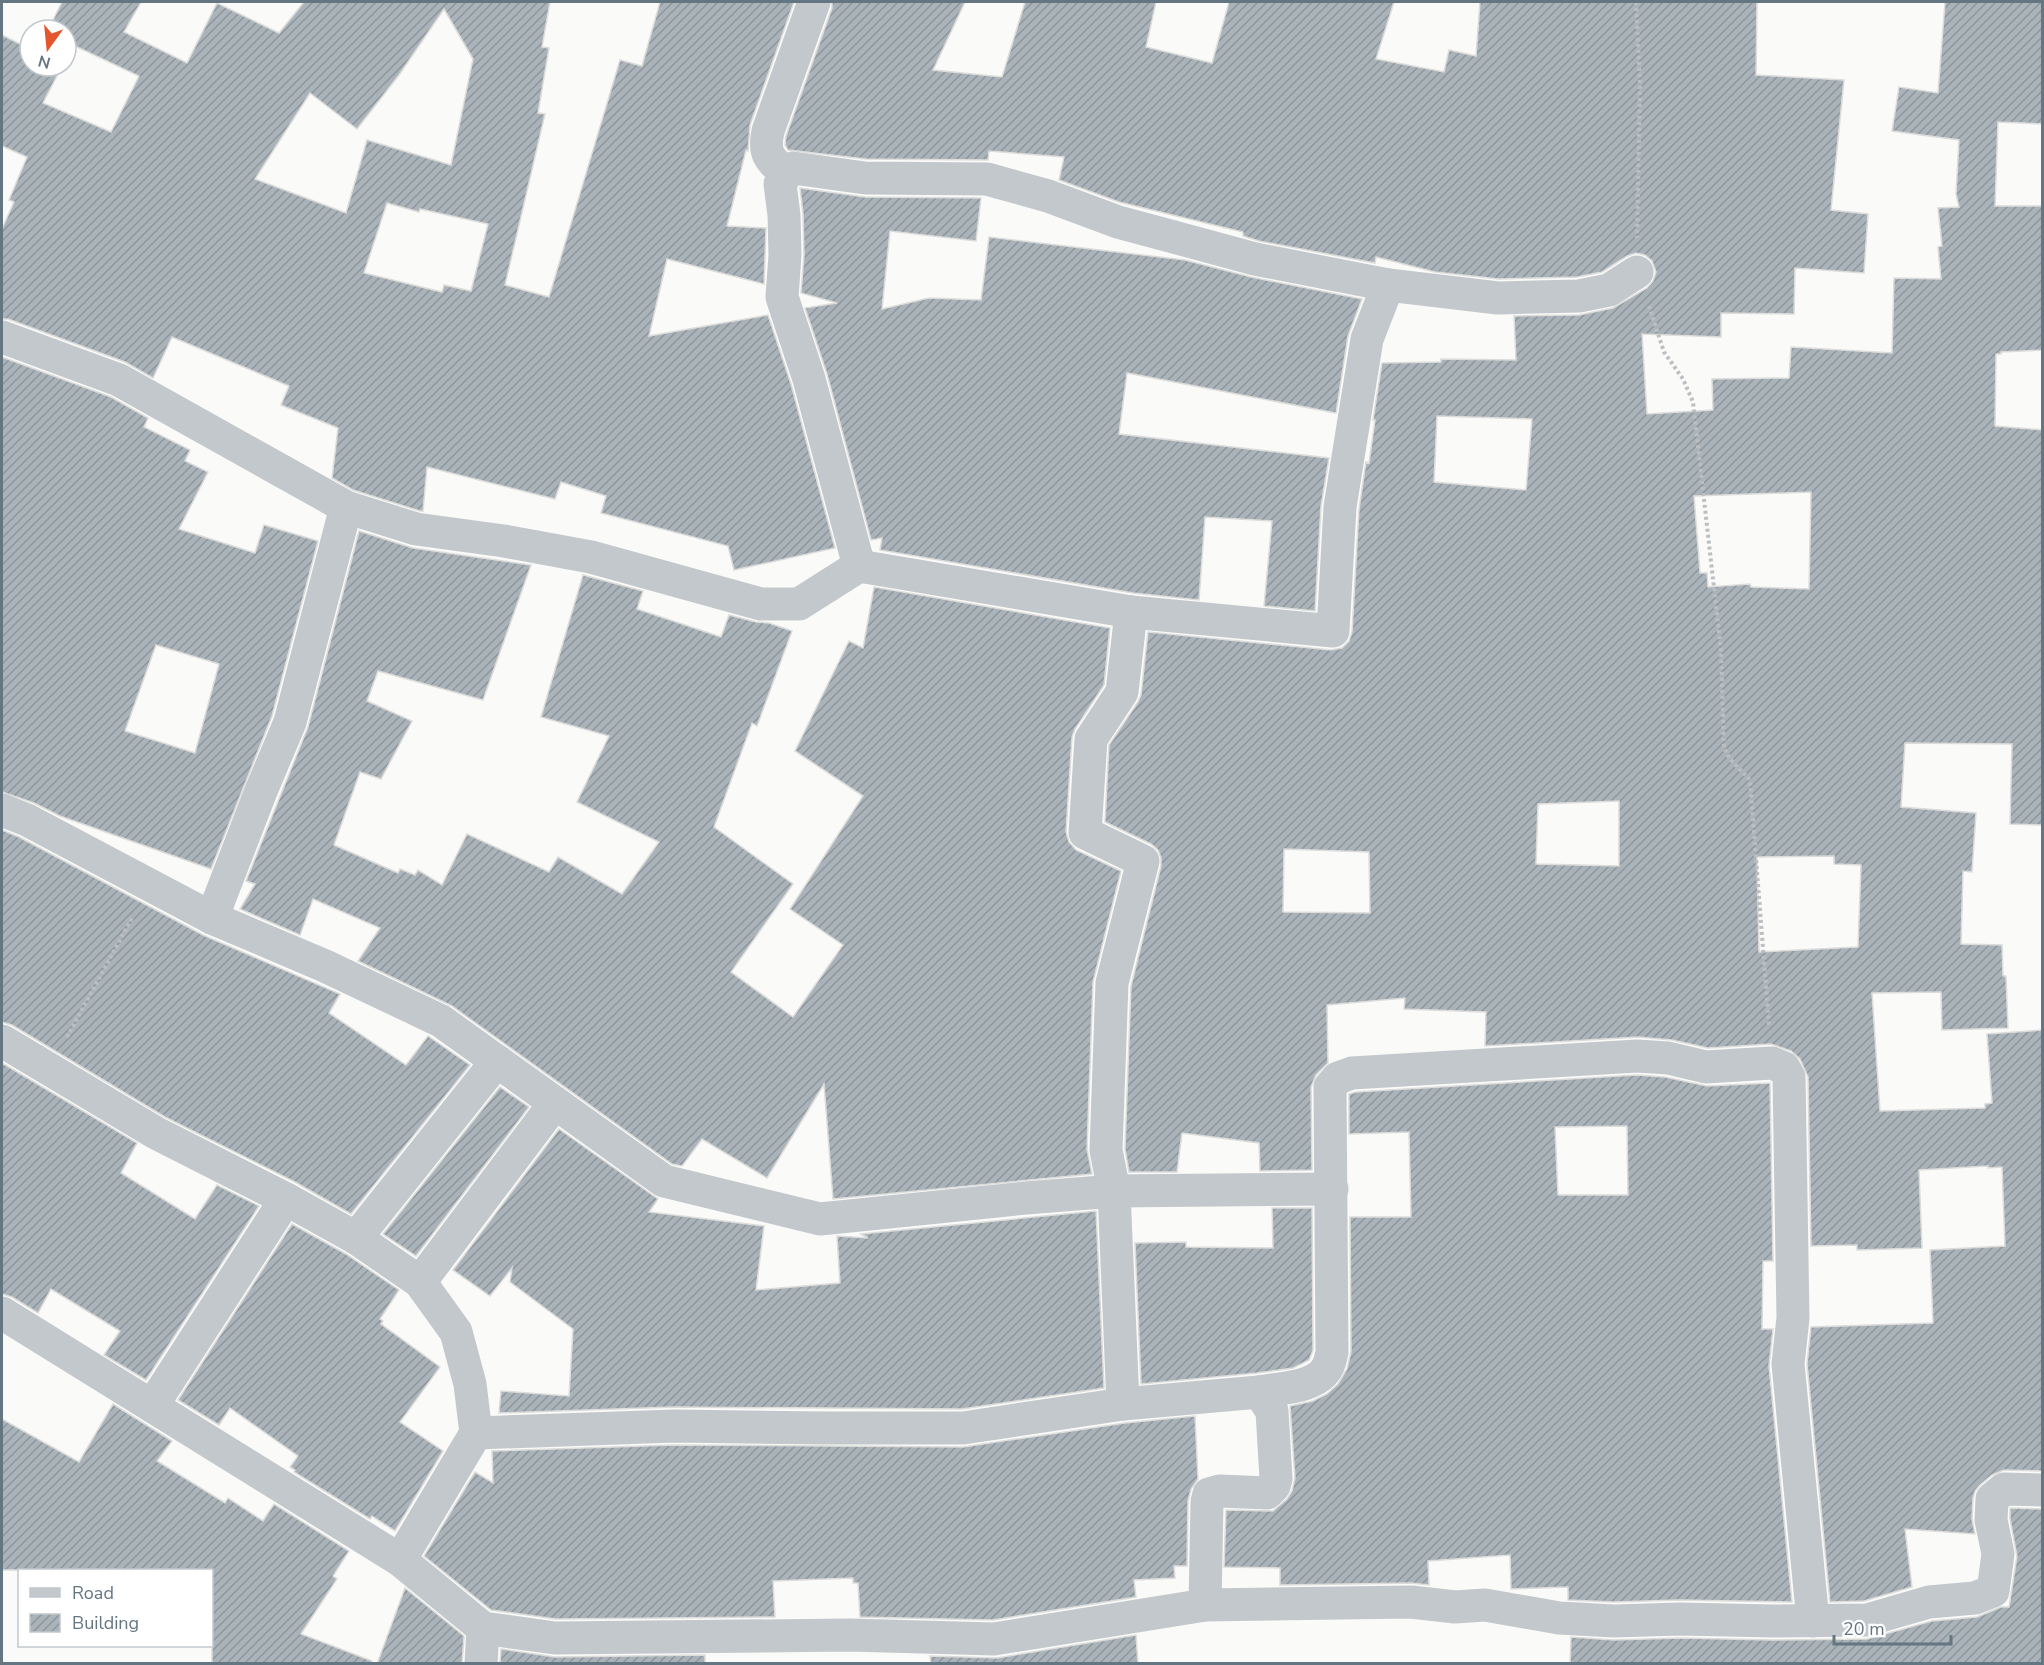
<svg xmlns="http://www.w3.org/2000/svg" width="2044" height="1665" font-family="'Nunito Sans',sans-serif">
<defs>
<pattern id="building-hatch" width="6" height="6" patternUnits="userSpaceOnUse" patternTransform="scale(1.5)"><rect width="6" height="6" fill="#aab3b9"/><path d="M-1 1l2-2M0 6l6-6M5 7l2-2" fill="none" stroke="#8e969c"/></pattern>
</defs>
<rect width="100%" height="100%" fill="#fafaf8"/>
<g fill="url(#building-hatch)" stroke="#dcdcda" stroke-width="1.5" fill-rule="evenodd">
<path d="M62,2h79l-17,30 63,31 30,-60 62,30 25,-31h246l-8,45 7,1 -11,65 7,1 -40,171 44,12 71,-237 22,6 18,-64h134l-44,123 -2,26 -2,-1 -19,76 39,2 -2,56 -97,-25 -18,77 119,-21 23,69 44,164 -101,22 -6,-24 -127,-33 5,-17 -45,-14 -6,17 -128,-32 -4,44h-3l-67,-21 -21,-12 6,-50 -57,-23 8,-19 -117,-49 -19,41 -28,-16 -117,-43h-6v-90l12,-27 -5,-2 18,-43 -25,-11v-111l28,14v17h32l-19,37 68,29 28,-56 -66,-31 -7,14v-29h-18zM444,9l29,50 -22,106 -84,-25 -21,73 -91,-34 55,-86 47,36 42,-54zM387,203l32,9 1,-3 68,15 -17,67 -27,-6 -2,7 -78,-19z"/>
<path d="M832,2h133l-32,68 69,7 23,-75h131l-10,45 66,16 17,-61h165l-18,57 68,13 5,-22 27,6 4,-54h277l-1,73 88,5 -13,130 37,4 -4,59 -69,-5 -1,46 -73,-1v24l-79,-3 5,80 66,-4 -1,-31 77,-1 2,-31 101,6 2,-75 47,1 -3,-32 4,-1 -4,-38 21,-1 -3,-13 3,-54 -67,-9 7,-44 39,6 7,-91h98v122l-45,-2 -3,84h48v144l-42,2v2h-5l-1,72 48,4v395l-33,-1 2,-80 -107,-1 -4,64 75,6 -4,59 -9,-1 -2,73 41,1 1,31h3l2,52 -66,2 -1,-38 -69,1 8,118 105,-3v-4l7,-1 -5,-69 56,-4v441l-39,-1 -12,5 -12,10 -5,6 -2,7 -1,21 3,15 -70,-5 7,58 -48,14 -34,1 -23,-238 4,-37 122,-4 -3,-73 75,-4 -3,-79 -14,1v-2l-69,4 3,78 -65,2v-5l-46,1 -3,-169 -8,-18 -9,-8 -20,-7 -63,4 -36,-8 -34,-3 -153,9 1,-34 -82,-3 1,-11 -78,7 1,58 -12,12 -5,12 1,83 -52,1 -1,-28 -77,-10 -5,39h-48l-4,-23 6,-163 30,-120v-8l-3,-8 -7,-6 -46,-22 4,-77 29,-43 3,-7 7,-63 183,18 11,-2 7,-7 3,-9 7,-123 7,-47 3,1 6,-43h-2l9,-57 59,-1v-3l75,1 -2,-44 65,-1 34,-7 34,-20 6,-7 3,-9 -4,-11 -7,-6 -9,-2 -9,3 -25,16 -25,5 -78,2 -64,-7 -59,-15 -1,6 -116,-22 -16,-5v-4l-124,-30 -60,-22 5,-23 -75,-6 -1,9 -122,-1 -78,-9 -3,-5 1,-9 46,-128zM1437,416l95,3 -6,71 -92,-8zM1811,492l-2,97 -58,-2 -1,-3 -42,3 -1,-14h-7l-6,-77zM1619,801v65l-83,-2 2,-60zM1284,849l85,3 1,61 -87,-1zM1834,856v8l27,1 -3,82 -99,5 -2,-95z"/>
<polygon points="800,188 865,197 981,198 976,241 890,231 882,309 929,298 981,300 989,237 1185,260 1251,277 1362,299 1348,336 1336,413 1127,373 1119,434 1329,458 1321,506 1315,611 1264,606 1272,521 1205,517 1199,600 1133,593 880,550 882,538 871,540 827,374 805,308 837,303 801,293 804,255 803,214"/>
<path d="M2,357l109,40 37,21 -4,9 46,23 -5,11 23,11 -29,57 76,24 9,-28 54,16 -46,175 -61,153 -151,-53 -26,-13 -32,-11zM156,645l63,19 -24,89 -70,-22z"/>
<polygon points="359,531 413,548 531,565 483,700 378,671 367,701 412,721 381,779 360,772 334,845 398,873 400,869 415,875 418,870 442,885 467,834 549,872 558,857 622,894 659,842 577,802 609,736 541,717 583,575 643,591 637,609 721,637 729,615 756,622 769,623 792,631 757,726 752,723 714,827 793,884 731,972 793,1017 843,945 790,909 863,796 795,751 849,641 863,648 874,587 1110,628 1104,685 1075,729 1072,737 1066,832 1069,842 1076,850 1121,871 1093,982 1087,1149 1092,1174 833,1199 824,1084 767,1178 702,1139 682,1166 672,1164 452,1006 358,961 380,928 313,899 300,935 240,909 255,884 246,881 308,727"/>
<polygon points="2,830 19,837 203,935 340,994 329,1013 406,1065 428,1036 470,1065 351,1214 295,1182 165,1117 12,1025 2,1022"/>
<polygon points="2,1063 137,1143 121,1173 195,1219 217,1185 259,1206 146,1380 104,1355 120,1331 51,1289 38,1313 12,1297 2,1294"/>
<path d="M1637,1075l28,2 42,9 63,-3 3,178h-10l-1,68h11l-4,37 23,236 -113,-2 -65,2 -46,-2v-13l-57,2 -1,-34 -82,6 1,24 -18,-2 -131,2v-17l-56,-1 2,-57 47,1 14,-12 5,-8 3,-13 -5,-72 23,-5 14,-7 11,-10 9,-15 4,-17 -1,-135h61l-2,-85 -60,2v-40l7,-2zM1627,1126l1,69h-70l-3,-68z"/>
<polygon points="500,1087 529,1107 416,1256 383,1234"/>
<polygon points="559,1129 658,1199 649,1212 764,1226 756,1290 840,1283 837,1236 868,1238 861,1234 1096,1211 1104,1388 962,1409 673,1407 499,1413 501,1391 569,1396 573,1329 510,1282 512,1268 490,1296 453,1270"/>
<polygon points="1272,1208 1312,1208 1313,1350 1309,1360 1293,1368 1257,1373 1141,1384 1135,1243 1186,1242 1186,1247 1273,1248"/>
<polygon points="292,1224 346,1254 399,1290 380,1319 383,1321 381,1324 440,1367 400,1422 443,1451 395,1531 372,1516 370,1519 294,1472 295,1470 290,1467 298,1456 230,1408 219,1425 178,1400"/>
<polygon points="113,1404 172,1441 157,1461 225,1503 228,1498 263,1521 274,1504 349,1551 333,1576 337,1579 301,1634 372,1661 371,1664 212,1664 212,1570 2,1570 2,1419 79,1462"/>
<polygon points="1195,1416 1198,1479 1191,1489 1188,1501 1187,1566 1174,1566 1175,1578 1134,1580 1136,1597 993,1620 860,1617 858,1583 853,1583 853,1578 773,1581 775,1617 556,1619 491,1610 424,1556 475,1472 493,1483 492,1451 674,1445 963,1447 1125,1423"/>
<polygon points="2010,1508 2043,1509 2043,1664 1570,1664 1571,1637 1614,1640 1680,1638 1772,1640 1867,1639 1932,1621 1977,1617 2001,1607 2009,1607 2017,1556 2010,1519"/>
<polygon points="405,1588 464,1636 462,1664 377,1664"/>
<polygon points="1136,1635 1138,1664 931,1664 930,1656 997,1658"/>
<polygon points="501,1649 555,1657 705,1655 705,1664 500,1664"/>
</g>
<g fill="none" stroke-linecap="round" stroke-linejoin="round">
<g stroke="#bbbfc2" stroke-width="4" stroke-dasharray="3 3" stroke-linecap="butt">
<polyline points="1636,2 1640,84 1637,238"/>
<polyline points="1649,306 1664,352 1683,379 1693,402 1721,650 1724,748 1730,759 1750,780 1769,1026"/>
<polyline points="67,1037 132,918"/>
</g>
<g stroke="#c3c8cc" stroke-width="33">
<path d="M786,174c-16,-15 -23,-19 -18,-43l46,-129"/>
<polyline points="2,337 119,380 346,507 416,529 504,541 591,557 761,604 799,604 859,566 1131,612 1333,631 1340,507 1367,339 1388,285 1498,298 1579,296 1609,290 1637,272"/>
<polyline points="859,566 809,379 782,297 785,255 784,215 780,184 786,174 793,168 865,178 987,179 1048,196 1118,222 1255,259 1388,285"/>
<polyline points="1131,612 1122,692 1091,739 1085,833 1143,861 1112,983 1106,1150 1114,1191 1332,1189"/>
<polyline points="2,810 27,820 212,918 325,966 441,1021 664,1181 820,1219 1026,1198 1114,1191 1123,1404"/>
<polyline points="212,918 261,791 290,722 346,507"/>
<polyline points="2,1041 156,1133 286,1199 356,1238 420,1282 456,1332 470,1384 476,1433 400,1560"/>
<polyline points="356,1238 497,1061"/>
<polyline points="420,1282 555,1103"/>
<polyline points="2,1313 400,1560 483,1628 555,1638 850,1635 994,1639 1205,1605 1411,1602 1455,1607 1485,1605 1559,1618 1614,1621 1680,1619 1772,1621 1867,1620 1929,1602 1975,1598 1993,1591 1998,1554 1991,1520 1992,1499 2004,1489 2042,1490"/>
<path d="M1259,1392c21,-4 59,-4 69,-26 2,-4 3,-9 4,-14l-2,-265 8,-9 14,-5 285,-17 31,2 38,9 66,-4 12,5 5,9 4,241 -5,46 25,257"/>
<polyline points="152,1406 286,1199"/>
<polyline points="476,1433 674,1426 825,1428 963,1428 1123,1404 1259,1392 1272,1411 1276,1479 1274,1486 1267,1493 1220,1491 1209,1494 1207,1502 1205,1605"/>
<polyline points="481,1664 483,1628"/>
</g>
</g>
<rect width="2044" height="1665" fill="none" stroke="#657683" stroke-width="6"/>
<rect x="18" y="1569" width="195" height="78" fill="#ffffff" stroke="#c1c8cd" stroke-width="1.5"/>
<rect x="30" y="1588" width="30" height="9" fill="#c3c8cc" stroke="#c1c8cd" stroke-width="1.5"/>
<text x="72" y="1599" font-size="18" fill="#657683">Road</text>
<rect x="30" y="1614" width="30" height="18" fill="url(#building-hatch)" stroke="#c1c8cd" stroke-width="1.5"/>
<text x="72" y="1629" font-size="18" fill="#657683">Building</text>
<g transform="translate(48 48) rotate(195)"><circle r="28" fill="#ffffff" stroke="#c1c8cd" stroke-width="1.5"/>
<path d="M0-4.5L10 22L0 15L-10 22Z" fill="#e4572e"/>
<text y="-9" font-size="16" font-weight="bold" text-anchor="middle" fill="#657683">N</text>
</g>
<path d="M1834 1635v9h117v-9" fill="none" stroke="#657683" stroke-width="3"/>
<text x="1843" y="1635" font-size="18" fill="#657683" stroke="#ffffff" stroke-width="4.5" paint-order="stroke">20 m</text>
</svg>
